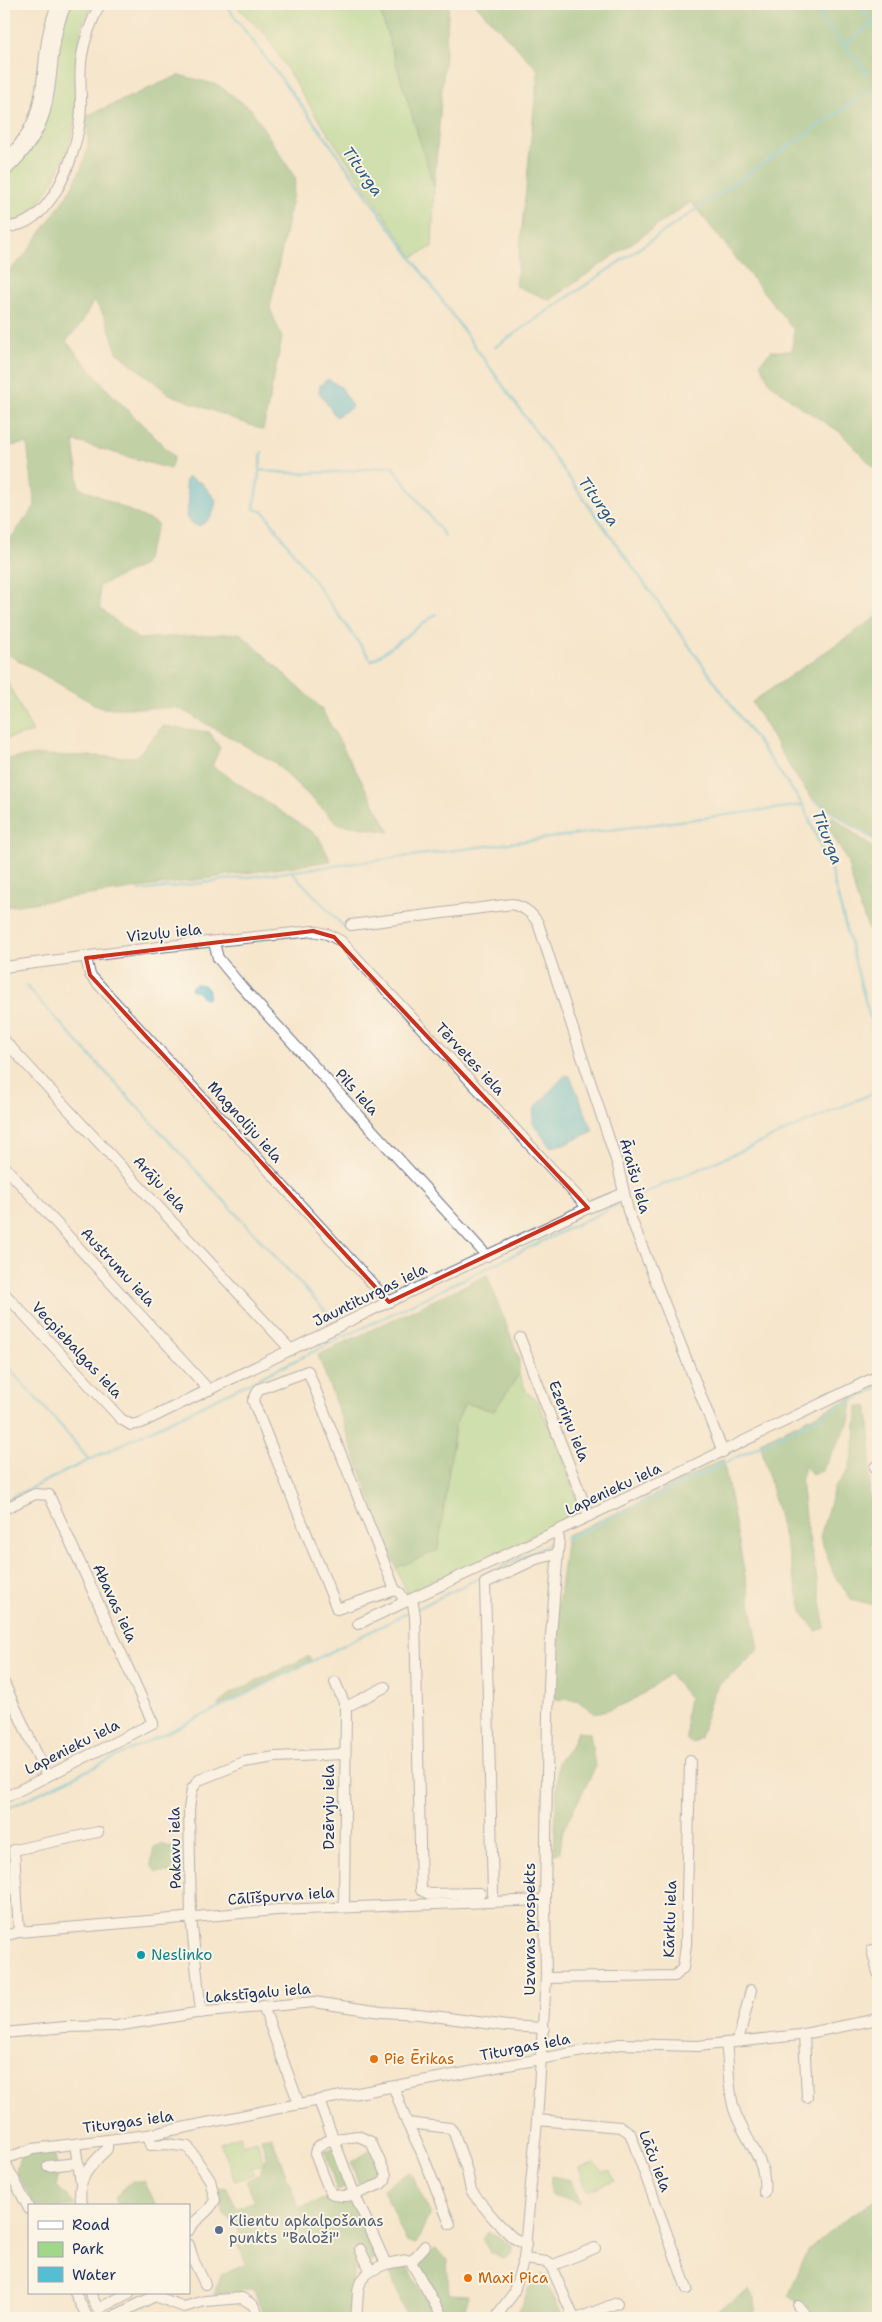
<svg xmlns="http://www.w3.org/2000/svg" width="882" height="2322" font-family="'Shantell Sans',sans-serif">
<rect width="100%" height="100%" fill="#fcf5e5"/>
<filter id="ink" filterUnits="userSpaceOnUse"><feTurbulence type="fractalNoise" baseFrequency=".02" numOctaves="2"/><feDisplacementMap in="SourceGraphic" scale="10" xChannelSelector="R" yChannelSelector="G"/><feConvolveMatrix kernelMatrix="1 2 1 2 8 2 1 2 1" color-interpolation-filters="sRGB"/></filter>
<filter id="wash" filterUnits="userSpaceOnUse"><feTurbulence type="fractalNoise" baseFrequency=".0096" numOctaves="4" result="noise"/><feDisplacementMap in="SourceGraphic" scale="20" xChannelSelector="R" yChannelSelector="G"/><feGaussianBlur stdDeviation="1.12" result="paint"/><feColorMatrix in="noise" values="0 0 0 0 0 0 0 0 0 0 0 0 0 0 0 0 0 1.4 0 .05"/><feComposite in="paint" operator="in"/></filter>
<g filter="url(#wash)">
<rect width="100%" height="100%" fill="#f6e6cc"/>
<g fill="#a1d788" stroke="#5e8373">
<path d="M68,4h25c-28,42 -9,93 -23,138 -6,20 -31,72 -52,79 -5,1 -9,-1 -14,-3v-43l28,-34 21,-98z"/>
<polygon points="234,4 378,4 434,187 432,247 413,257 316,116 266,35"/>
<polygon points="4,676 33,732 4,739"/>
<polygon points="519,1374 527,1393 537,1400 566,1464 579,1512 475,1565 408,1594 396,1568 438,1550 455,1425 465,1403 494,1411"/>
<polygon points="239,2136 243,2145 256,2140 264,2164 251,2168 254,2174 235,2181 220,2143"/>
<polygon points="594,2163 602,2171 610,2171 614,2181 587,2191 579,2168"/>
</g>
<g fill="#80b874" stroke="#4e7469">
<polygon points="378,4 449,4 434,187"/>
<polygon points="475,4 878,4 878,472 840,432 799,406 770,383 760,363 771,351 792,351 794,330 691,202 550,300 516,286 538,70"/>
<path d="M179,75l39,10 33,24 45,70 -26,129 12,30 -19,92 -94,-36 -52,-42 -11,-33 -12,-19 -14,26 -14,15 40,47 68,68 -4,13 -96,-28 5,46 79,37 -14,41 -45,21 1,22 38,31 102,-6 81,75 69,124 -52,-8 -64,-62 -96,-54h-77l-92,-53 -5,-10v-98l31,-41 -8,-63 -23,4v-173c22,-16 24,-25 40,-46 21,-30 56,-73 40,-111z"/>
<polygon points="878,616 878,842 813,800 794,774 752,702"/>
<polygon points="163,726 209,732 220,748 212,766 318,836 331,861 4,907 4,759 39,755 136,757"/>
<polygon points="832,816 878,852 878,942 873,941 858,902 847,861 829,828"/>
<polygon points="487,1275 519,1358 519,1374 494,1411 465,1403 455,1425 438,1550 396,1568 318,1355"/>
<polygon points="853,1397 849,1422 822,1471 812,1474 805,1466 801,1479 805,1516 824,1617 824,1628 816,1631 803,1614 760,1442"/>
<polygon points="857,1406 868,1407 871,1448 869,1495 873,1510 871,1548 878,1555 878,1606 851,1599 834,1575 820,1537 834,1488 849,1470 855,1439"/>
<path d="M723,1459l36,190 -20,20 -21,16 -8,17 -10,36 -8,5 -5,-3 -1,-25 3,-17 -20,-24c-27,21 -40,32 -75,39l-17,-13 -22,-1 1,-79 11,-85 65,-29z"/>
<polygon points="309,1656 311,1660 217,1707 228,1695"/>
<polygon points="577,1732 590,1733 595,1768 563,1830 560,1852 554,1855 558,1762 571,1746"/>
<polygon points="161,1844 175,1849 176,1864 171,1872 156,1872 151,1865 154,1847"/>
<polygon points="271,2136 299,2208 327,2198 338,2204 354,2202 379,2256 353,2273 353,2318 264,2318 254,2289 214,2295 221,2275 246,2264 239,2246 238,2229 224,2214 217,2189 226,2187 237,2208 255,2201 246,2181 259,2174 266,2158 261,2138"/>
<polygon points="333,2148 348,2187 337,2191 325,2151"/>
<polygon points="370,2151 381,2178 359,2185 351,2162"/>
<polygon points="54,2152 58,2168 57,2186 76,2206 35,2206 16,2172 20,2156"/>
<polygon points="410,2172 430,2213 416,2244 406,2241 383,2189"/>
<polygon points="551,2176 571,2180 579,2202 550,2195"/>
<polygon points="132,2181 145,2181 156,2206 118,2206 115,2197"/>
<polygon points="875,2200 878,2202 878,2318 813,2318 789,2295 807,2251 846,2219"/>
<polygon points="488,2232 512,2245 512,2254 504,2259 490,2252 482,2239"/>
<polygon points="435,2248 447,2260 449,2294 469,2295 462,2318 447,2318 418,2265"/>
<polygon points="408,2268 437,2318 407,2318 389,2270"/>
<polygon points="542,2274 564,2318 513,2318 522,2306 529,2287"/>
<path d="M749,2290c7,10 10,18 2,28h-45z"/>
</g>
<g fill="#55bed2" stroke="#387698">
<polygon points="328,379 342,388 352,407 336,417 319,392 320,385"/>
<path d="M188,477l15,7 13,16c-2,14 -5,21 -18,26l-8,-4 -4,-5 3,-16 -4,-18z"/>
<polygon points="196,984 204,985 209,991 208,998 204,999 198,992 192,990 191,987"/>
<polygon points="565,1075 570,1076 593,1131 568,1143 550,1147 533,1123 534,1109"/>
</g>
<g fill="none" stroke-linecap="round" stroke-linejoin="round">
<g stroke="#55bed2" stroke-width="2.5">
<polyline points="225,4 328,141 803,805 831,871 878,1049"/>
<polyline points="809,4 867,73"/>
<polyline points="857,4 878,28"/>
<polyline points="818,14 833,4"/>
<polyline points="844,45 878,20"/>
<polyline points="495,347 878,85"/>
<polyline points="262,452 254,509 264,512 372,661 436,614"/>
<path d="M260,470c46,7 86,1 132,-4l53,70"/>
<polyline points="813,800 878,842"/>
<polyline points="291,871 345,928"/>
<polyline points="140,891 803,805"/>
<polyline points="26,986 333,1319"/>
<polyline points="633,1198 871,1094"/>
<polyline points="4,1363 62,1427 89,1460"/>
<polyline points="4,1501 617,1205"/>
<polyline points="565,1539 723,1464 878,1388"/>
<polyline points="416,1609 551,1543"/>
<polyline points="4,1810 223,1706 411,1611"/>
</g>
</g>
</g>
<g filter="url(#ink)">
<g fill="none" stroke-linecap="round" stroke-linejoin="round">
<g stroke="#686f84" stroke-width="12">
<g id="minor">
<path d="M4,227c47,1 71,-69 76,-107 3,-21 -2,-44 2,-65 3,-18 10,-35 18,-51"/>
<path d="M351,925l161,-21c13,4 19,8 26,19l80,243 10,45 95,241"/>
<polyline points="214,943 218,958 241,986 487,1256"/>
<polyline points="86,958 90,975 389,1302"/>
<polyline points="4,967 159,947 313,931 327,934 341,941 588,1208"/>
<polyline points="4,1040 291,1350"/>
<polyline points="4,1166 209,1390"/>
<polyline points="4,1293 121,1419 131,1425 141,1423 382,1305 588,1208 624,1193"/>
<polyline points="520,1338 589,1516"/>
<polyline points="875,1467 878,1467"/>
<polyline points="4,1509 35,1494 49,1495 153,1723 4,1798"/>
<polyline points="395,1590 337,1609 253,1401 259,1389 308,1371 395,1590 400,1593 405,1602"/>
<polyline points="412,1599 415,1616 421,1890 429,1894 480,1893"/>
<polyline points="358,1624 589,1516 878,1376"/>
<polyline points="335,1682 346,1707"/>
<polyline points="4,1683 47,1776"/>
<polyline points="493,1894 485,1583 536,1559 557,1554"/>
<polyline points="344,1907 346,1707 385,1687"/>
<polyline points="19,1932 14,1850 98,1832"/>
<polyline points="4,1936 19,1932 277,1910 545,1900"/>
<polyline points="872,1950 878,1973"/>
<polyline points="546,1978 675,1976 683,1968 686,1945 690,1761"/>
<polyline points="263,2006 299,2104"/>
<polyline points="201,2013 191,1917 189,1809 192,1789 199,1780 244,1762 275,1757 344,1754"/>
<polyline points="4,2033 65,2027 116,2026 196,2013 314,2002 381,2012 419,2014 507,2026 544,2028"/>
<polyline points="804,2034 807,2097"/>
<polyline points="738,2041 751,1990"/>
<path d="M726,2043c3,21 2,46 8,66 9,29 34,51 30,83"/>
<polyline points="394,2088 407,2123 421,2151 450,2224"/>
<path d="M319,2101l35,92 32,71c-34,13 -26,22 -30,54"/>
<polyline points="537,2120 621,2127 630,2133 687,2289"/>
<polyline points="407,2123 450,2128 454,2133 467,2171 471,2191 494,2219 512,2237 526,2245"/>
<path d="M148,2135l3,10 16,-1 21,3 22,33 5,20c-7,15 -22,19 -26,30"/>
<path d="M358,2136l13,6 15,33 -1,5 -4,4c-15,5 -37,19 -51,8l-15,-38c1,-16 30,-16 43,-18z"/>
<polyline points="75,2145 81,2182"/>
<polyline points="4,2159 33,2149 148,2135 299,2104 620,2044 698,2046 799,2035 878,2019"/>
<polyline points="4,2160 29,2209"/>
<polyline points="48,2166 78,2163"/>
<path d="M83,2206c-10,-24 8,-42 24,-57v-8"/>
<polyline points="189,2245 193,2259 205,2284"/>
<polyline points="360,2249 370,2270"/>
<polyline points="524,2259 547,2262 551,2266 574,2318"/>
<polyline points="411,2262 425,2246"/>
<polyline points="386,2264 407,2260 411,2262 443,2318"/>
<polyline points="551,2266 595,2248"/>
<polyline points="75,2293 88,2318"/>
<polyline points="90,2293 98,2309 129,2293"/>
<polyline points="798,2306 808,2318"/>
<polyline points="110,2318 155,2296 184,2307 205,2301 242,2298 253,2305 260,2318"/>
<polyline points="495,2318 513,2294 524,2259 537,2120 546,1978 545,1900 548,1714 551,1635 559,1539 557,1532"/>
<polyline points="579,2318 617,2303"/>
</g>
</g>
<g stroke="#686f84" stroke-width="20">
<path id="motorway" d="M4,167c16,-15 31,-35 37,-57 10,-37 4,-69 21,-106"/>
</g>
<use href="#minor" stroke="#fff" stroke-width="10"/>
<use href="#motorway" stroke="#fff" stroke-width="18"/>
</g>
</g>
<path d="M0 0H882V2322H0ZM313,931l21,6 254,271 -199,94 -299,-327 -4,-17z" fill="#f6e6cc" fill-opacity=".55" fill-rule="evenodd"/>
<path fill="none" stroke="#c8321e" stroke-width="4" stroke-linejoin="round" d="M313,931l21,6 254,271 -199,94 -299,-327 -4,-17z"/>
<circle fill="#0f9aa8" stroke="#fcf5e5" stroke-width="2" cx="141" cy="1955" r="5"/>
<g fill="#e8710a" stroke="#fcf5e5" stroke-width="2">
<circle cx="374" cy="2059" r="5"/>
<circle cx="468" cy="2278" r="5"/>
</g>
<circle fill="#5c6f8a" stroke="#fcf5e5" stroke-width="2" cx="219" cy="2230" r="5"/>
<g text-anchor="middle" stroke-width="4" stroke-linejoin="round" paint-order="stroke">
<g font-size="15" fill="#1b2f5e" stroke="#fcf5e5">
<text transform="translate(164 933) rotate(-6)" y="5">Vizuļu iela</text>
<text transform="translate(470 1059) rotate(47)" y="5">Tērvetes iela</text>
<text transform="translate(357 1092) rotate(48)" y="5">Pils iela</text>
<text transform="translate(245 1122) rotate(48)" y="5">Magnoliju iela</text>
<text transform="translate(635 1176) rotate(74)" y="5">Āraišu iela</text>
<text transform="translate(160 1184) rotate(47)" y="5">Arāju iela</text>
<text transform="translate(118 1267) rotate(47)" y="5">Austrumu iela</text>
<text transform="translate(370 1295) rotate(-26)" y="5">Jauntiturgas iela</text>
<text transform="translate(77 1350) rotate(47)" y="5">Vecpiebalgas iela</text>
<text transform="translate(569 1421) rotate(68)" y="5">Ezeriņu iela</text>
<text transform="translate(613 1489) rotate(-25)" y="5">Lapenieku iela</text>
<text transform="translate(115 1603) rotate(65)" y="5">Abavas iela</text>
<text transform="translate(72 1747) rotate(-27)" y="5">Lapenieku iela</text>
<text transform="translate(329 1807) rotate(-90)" y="5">Dzērvju iela</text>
<text transform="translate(175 1848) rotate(-91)" y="5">Pakavu iela</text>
<text transform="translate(281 1896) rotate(-4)" y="5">Cālīšpurva iela</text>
<text transform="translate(670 1919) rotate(-88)" y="5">Kārklu iela</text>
<text transform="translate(530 1929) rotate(-90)" y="5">Uzvaras prospekts</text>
<text transform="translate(258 1993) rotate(-5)" y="5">Lakstīgalu iela</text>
<text transform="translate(525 2047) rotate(-11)" y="5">Titurgas iela</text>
<text transform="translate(128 2122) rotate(-8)" y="5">Titurgas iela</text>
<text transform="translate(655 2161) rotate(69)" y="5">Lāču iela</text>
</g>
<g font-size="15" fill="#0d838f" stroke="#fcf5e5" text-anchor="start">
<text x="151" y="1960">Neslinko</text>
</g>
<g font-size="15" fill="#c56008" stroke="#fcf5e5" text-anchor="start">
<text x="384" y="2064">Pie Ērikas</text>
<text x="478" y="2283">Maxi Pica</text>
</g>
<g font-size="15" fill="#4e5e75" stroke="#fcf5e5" text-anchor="start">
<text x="229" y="2226">Klientu apkalpošanas<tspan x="229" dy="17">punkts "Baloži"</tspan></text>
</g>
<g font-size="16" font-style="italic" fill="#2c5a81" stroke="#fcf5e5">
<text transform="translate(363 171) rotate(54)" y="6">Titurga</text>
<text transform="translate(599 501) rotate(54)" y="6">Titurga</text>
<text transform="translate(828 837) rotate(68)" y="6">Titurga</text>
</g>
</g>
<rect width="882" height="2322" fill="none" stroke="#fcf5e5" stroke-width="20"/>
<rect x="28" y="2204" width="162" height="90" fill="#fcf5e5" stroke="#a2a6af"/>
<rect x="38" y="2221" width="25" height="8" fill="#ffffff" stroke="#a2a6af"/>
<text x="72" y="2230" font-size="15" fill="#1b2f5e">Road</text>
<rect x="38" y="2242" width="25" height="15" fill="#a1d788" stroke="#a2a6af"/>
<text x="72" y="2254" font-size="15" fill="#1b2f5e">Park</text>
<rect x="38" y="2267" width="25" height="15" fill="#55bed2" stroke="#a2a6af"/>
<text x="72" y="2280" font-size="15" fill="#1b2f5e">Water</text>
</svg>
